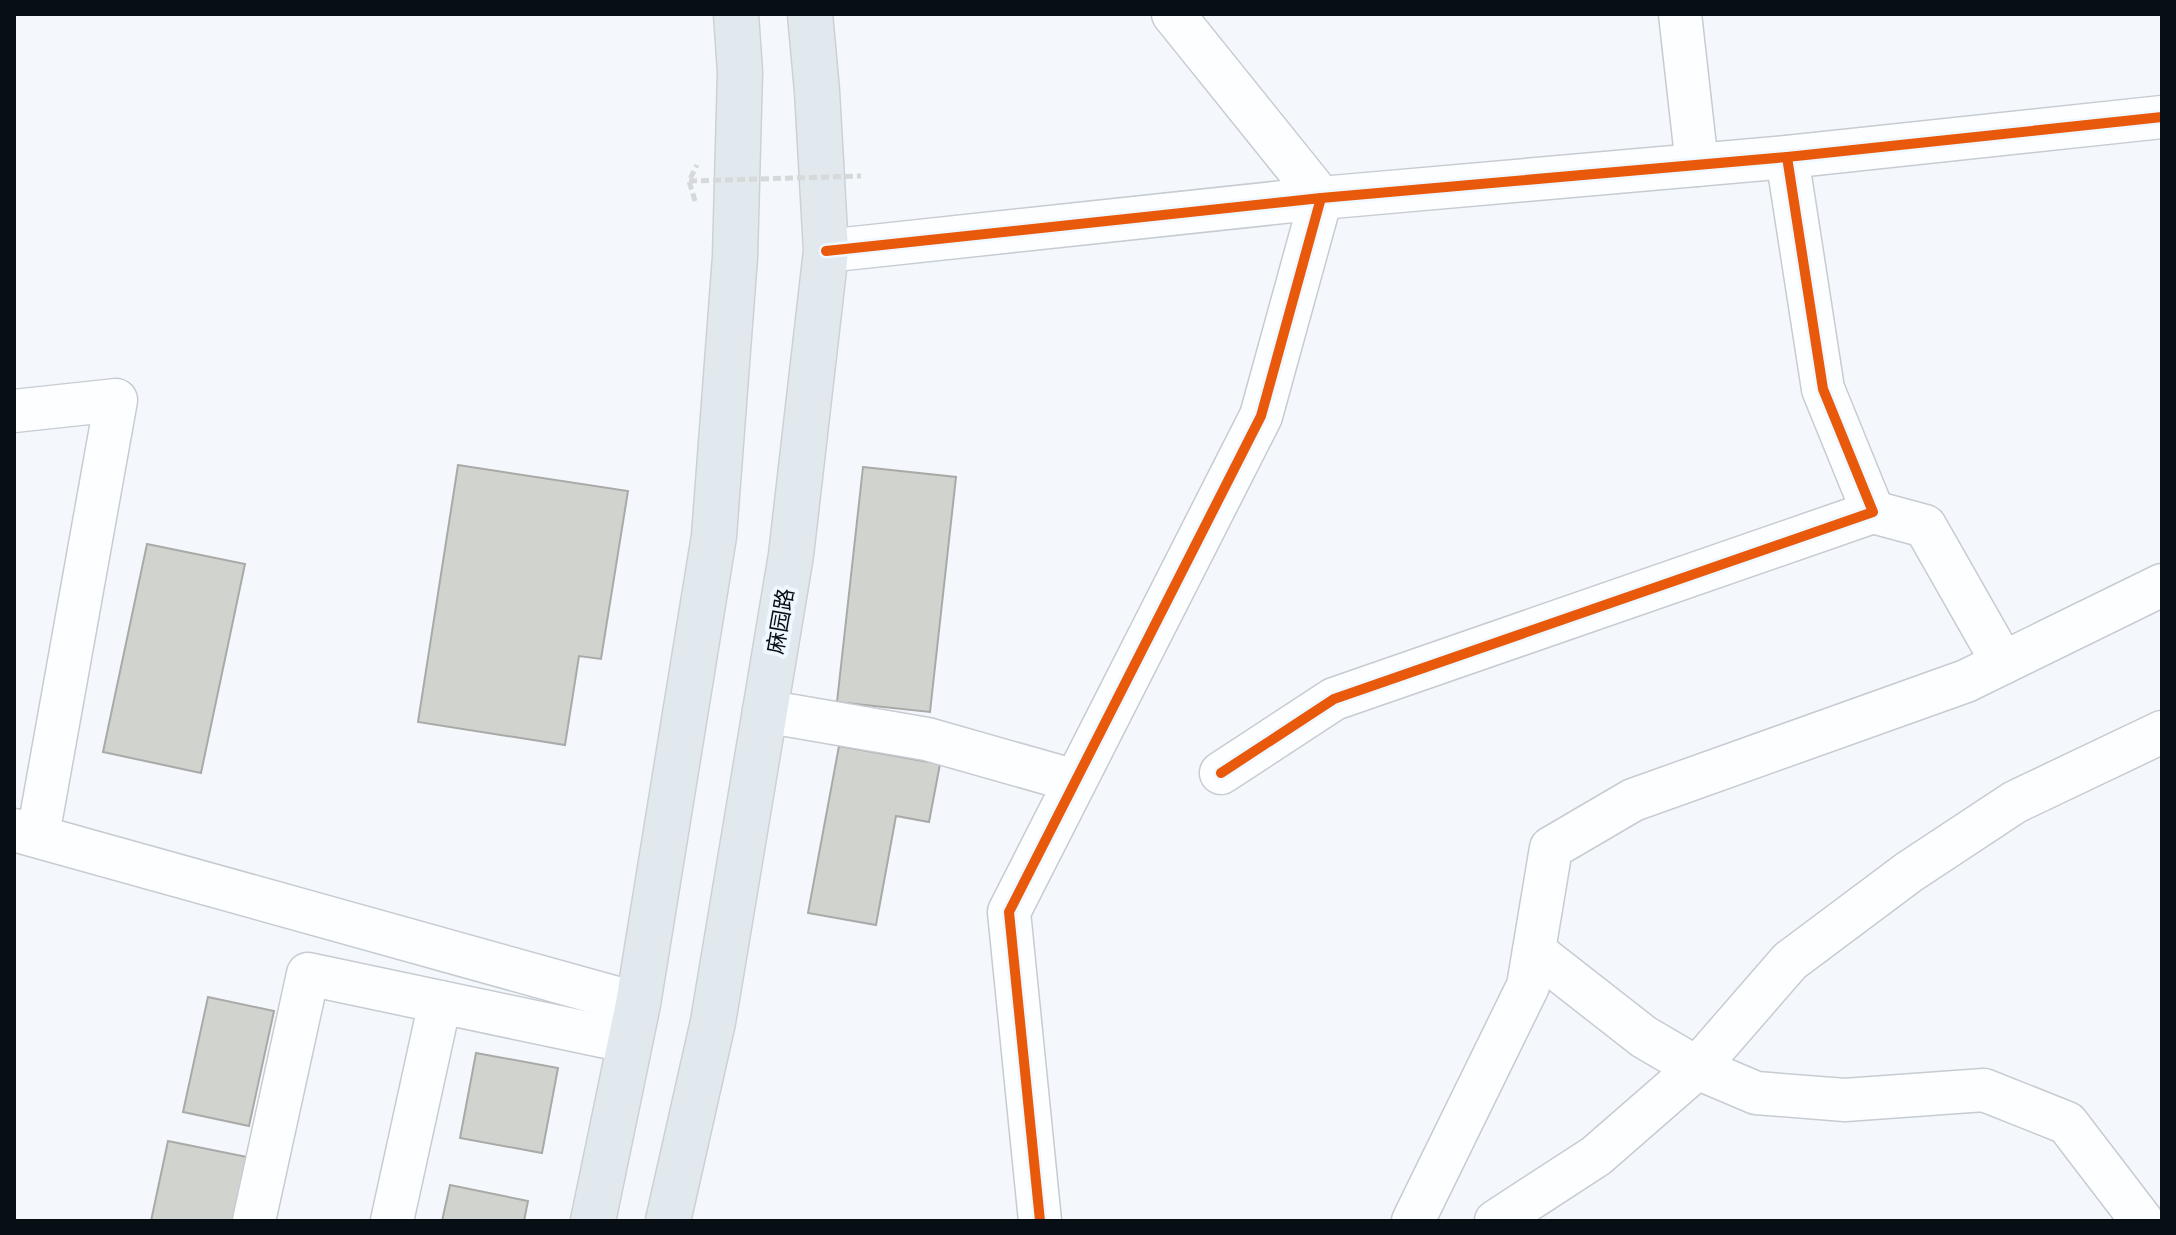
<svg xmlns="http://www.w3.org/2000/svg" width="2176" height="1235" font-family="Jost,'Noto Sans SC',sans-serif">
<rect width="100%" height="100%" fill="#f4f8fc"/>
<g fill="#d1d3cf" stroke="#a9aaa8" stroke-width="2">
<polygon points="458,465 628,491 601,659 579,656 565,745 418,722"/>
<polygon points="863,467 956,477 930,712 837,702"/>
<polygon points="147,544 245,564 201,773 103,752"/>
<polygon points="839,746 940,764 929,822 896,816 876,925 808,913"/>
<polygon points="208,997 274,1011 249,1126 183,1112"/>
<polygon points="476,1053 558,1068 542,1153 460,1138"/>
<polygon points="168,1141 252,1158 238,1221 151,1221"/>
<polygon points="450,1185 528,1201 524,1221 442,1221"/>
</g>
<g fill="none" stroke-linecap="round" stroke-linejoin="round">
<g stroke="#c6ccd1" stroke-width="45">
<g id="minor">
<polyline points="1173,14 1321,198"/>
<polyline points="1680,14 1697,165"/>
<polyline points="826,251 1321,198 1787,157 2162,117"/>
<polyline points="14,411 116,400 38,835"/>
<polyline points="1873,512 1925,526 2003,663"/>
<polyline points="764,711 927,739 1075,781"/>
<polyline points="1221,773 1334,699 1873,512 1823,389 1787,157"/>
<polyline points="14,830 638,1004"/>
<polyline points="1534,951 1644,1037 1697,1068 1756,1093 1845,1100 1984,1090 2067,1123 2142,1221"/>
<polyline points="254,1221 308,974 630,1042"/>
<polyline points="392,1221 440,1002"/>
<polyline points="1040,1221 1009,912 1261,416 1321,198"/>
<polyline points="1413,1221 1528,986 1551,848 1633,800 1966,681 2162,585"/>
<polyline points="1496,1221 1596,1156 1697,1068 1790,961 1909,872 2015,802 2162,732"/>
</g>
</g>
<g stroke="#ced1d4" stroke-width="47">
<g id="major">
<polyline points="593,1221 638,1004 714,536 735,257 740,72 736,14"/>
<polyline points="668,1221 713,1022 791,555 826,251 817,91 810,14"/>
</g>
</g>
<polyline stroke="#d6d8d9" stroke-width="5" stroke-dasharray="8 4" stroke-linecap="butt" points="695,201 689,181 697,165"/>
<use href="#minor" stroke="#fdfeff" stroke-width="42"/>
<use href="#major" stroke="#e1e9ee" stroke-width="44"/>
<polyline stroke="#d6d8d9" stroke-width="5" stroke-dasharray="8 4" stroke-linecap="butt" points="689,181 861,176"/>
<g stroke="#f0f8ff" stroke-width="15">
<g id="cycleway">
<polyline points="826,251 1321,198 1787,157 2162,117"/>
<polyline points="1221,773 1334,699 1873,512 1823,389 1787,157"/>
<polyline points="1040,1221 1009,912 1261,416 1321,198"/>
</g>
</g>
<use href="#cycleway" stroke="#e8590c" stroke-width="10"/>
</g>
<g text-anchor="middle" stroke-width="8" stroke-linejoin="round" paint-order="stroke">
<g font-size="22" fill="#080f14" stroke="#f0f8ff">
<text transform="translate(780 621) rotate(-80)" y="8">麻园路</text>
</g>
</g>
<rect width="2176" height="1235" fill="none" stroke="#080f14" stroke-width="32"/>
</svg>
